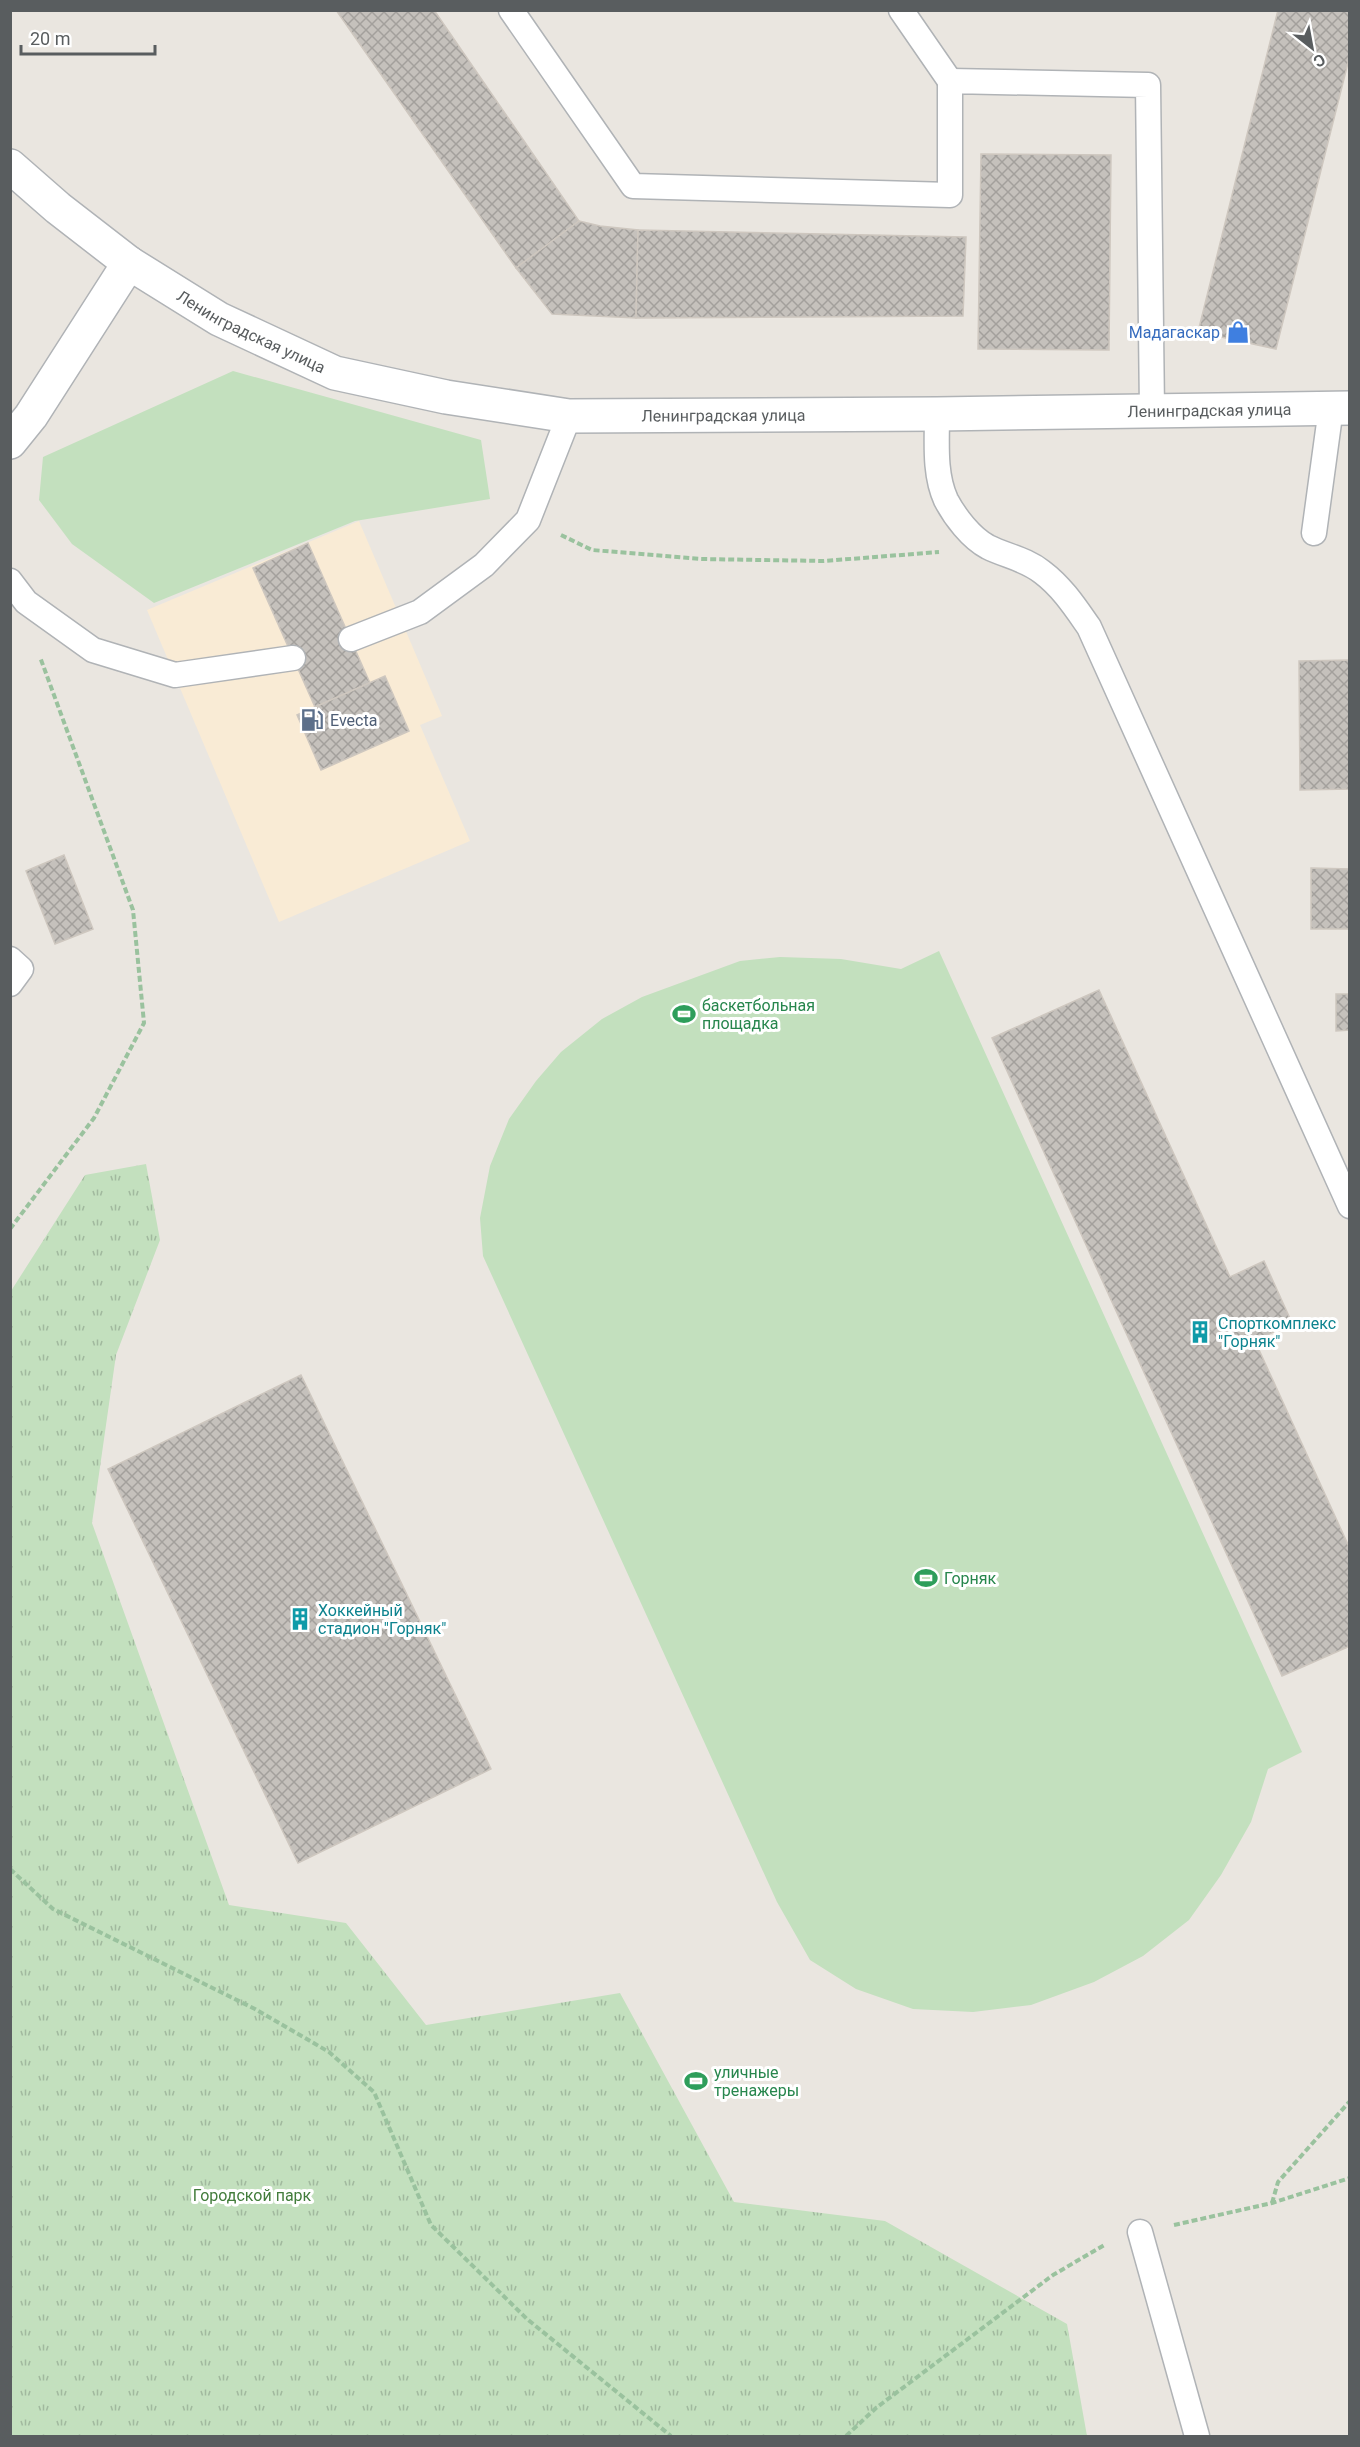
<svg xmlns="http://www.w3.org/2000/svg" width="1360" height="2447" font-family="Roboto,sans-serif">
<defs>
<pattern id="park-tufts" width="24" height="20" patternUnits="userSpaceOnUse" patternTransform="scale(1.5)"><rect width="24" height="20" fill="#c3e0be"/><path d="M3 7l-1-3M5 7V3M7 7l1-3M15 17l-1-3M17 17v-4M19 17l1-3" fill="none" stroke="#a1b99e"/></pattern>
<pattern id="building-cross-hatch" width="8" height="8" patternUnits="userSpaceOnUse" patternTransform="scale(1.5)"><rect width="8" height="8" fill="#c5c1bc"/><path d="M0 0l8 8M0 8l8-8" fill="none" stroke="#a3a09c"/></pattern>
</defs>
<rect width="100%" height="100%" fill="#eae6e0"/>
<polygon fill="#f9ebd5" points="359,521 442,716 420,725 470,841 279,922 147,610"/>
<g fill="#c3e0be">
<polygon points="233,371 481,440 490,499 355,521 154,603 72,544 39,500 43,457"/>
<polygon points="939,951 1302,1752 1268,1769 1251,1822 1221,1875 1189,1920 1143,1956 1094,1982 1031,2005 973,2012 913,2009 856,1989 810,1960 777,1902 483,1256 480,1218 490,1166 509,1119 536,1081 561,1052 602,1019 642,997 740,961 780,957 841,959 901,969"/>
</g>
<polygon fill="url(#park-tufts)" points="146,1164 160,1240 116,1355 92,1523 229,1905 346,1923 426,2025 620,1993 734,2202 885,2221 1067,2324 1087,2436 11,2436 11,1291 85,1175"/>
<g fill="url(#building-cross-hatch)" stroke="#cec7bf" stroke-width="1.5">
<polygon points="336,10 434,10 579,221 516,268"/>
<polygon points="1278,10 1350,10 1350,55 1276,349 1198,332"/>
<polygon points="981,154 1111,155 1109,350 978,349"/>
<polygon points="579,221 600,226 638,230 636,318 552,314 516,268"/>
<polygon points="638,230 966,237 963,316 636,318"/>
<polygon points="308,543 370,683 315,707 253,568"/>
<polygon points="1350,660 1350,789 1300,790 1299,661"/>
<polygon points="385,676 409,731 321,770 297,715"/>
<polygon points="64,855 93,929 55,944 26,871"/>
<polygon points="1311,868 1350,869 1350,929 1311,929"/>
<polygon points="1099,990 1230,1277 1264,1261 1292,1323 1255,1341 1350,1549 1350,1646 1282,1676 992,1038"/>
<polygon points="1336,994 1350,994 1350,1030 1336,1031"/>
<polygon points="301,1375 491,1769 298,1863 108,1469"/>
</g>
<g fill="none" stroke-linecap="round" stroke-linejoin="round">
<g stroke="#b0b3b6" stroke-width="27">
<g id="service">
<polyline points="511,10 633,186 950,195 950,81 1148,85 1152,410"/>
<polyline points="901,10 950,81"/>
<path d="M937,414c0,28 -3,60 9,86 9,17 25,38 42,47 18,9 38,12 54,25 20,15 33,35 47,55l261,579"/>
<polyline points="1314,533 1331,408"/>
<polyline points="10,581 26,602 93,650 175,675 293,658"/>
<polyline points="351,639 420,612 484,565 528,520 569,416"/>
<polyline points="10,959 21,969 10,984"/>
<polyline points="1140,2232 1197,2436"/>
</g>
</g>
<g stroke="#b0b3b6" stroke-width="36">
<polyline id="minor" points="10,442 31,416 129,263"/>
</g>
<g stroke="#b0b3b6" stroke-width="36">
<g id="tertiary">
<path id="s1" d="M10,166l48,42 71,55 90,56 116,54 111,24 123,19 368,-2 413,-6"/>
</g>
</g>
<g stroke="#9ac29e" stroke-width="4" stroke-dasharray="6 3" stroke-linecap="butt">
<polyline points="561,535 592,550 701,559 824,561 939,552"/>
<polyline points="10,1229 94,1118 144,1023 133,910 40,657"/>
<polyline points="10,1869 53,1909 255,2009 329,2052 374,2092 431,2225 527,2319 671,2436"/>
<polyline points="1272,2203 1278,2182 1350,2101"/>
<polyline points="1174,2225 1272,2203 1350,2178"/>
<polyline points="846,2436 876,2408 1053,2275 1106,2244"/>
</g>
<use href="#service" stroke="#fff" stroke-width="24"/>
<use href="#minor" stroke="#fff" stroke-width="33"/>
<use href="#tertiary" stroke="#fff" stroke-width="33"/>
</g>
<defs>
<g id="shop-bare" transform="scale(1.8)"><path d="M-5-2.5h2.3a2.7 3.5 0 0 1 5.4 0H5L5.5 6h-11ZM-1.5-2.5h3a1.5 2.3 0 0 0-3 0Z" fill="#3f7fe0" stroke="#fff" stroke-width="2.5" paint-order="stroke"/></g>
<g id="fuel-bare" transform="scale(1.8)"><path d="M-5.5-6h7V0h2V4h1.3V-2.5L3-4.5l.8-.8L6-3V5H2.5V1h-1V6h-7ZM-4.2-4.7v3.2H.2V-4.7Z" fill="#5c6f8a" stroke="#fff" stroke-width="2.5" paint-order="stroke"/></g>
<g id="stadium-bare" transform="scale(1.8)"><path d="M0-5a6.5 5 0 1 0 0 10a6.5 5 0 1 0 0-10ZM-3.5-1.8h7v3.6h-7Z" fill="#2e9e5b" stroke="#fff" stroke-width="2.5" paint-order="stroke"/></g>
<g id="building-bare" transform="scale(1.8)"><path d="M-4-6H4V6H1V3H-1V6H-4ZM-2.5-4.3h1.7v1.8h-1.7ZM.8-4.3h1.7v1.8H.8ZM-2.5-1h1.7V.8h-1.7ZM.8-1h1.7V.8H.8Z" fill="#0f9aa8" stroke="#fff" stroke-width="2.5" paint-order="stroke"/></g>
</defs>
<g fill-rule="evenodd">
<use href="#shop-bare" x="1238" y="332"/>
<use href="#fuel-bare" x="312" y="720"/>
<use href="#stadium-bare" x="684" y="1014"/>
<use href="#building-bare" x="1200" y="1332"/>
<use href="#stadium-bare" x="926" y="1578"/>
<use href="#building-bare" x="300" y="1619"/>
<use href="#stadium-bare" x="696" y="2081"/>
</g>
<g text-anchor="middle" stroke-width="6" stroke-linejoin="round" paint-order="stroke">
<g font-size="16" fill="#595d5f" stroke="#fff">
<text dy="6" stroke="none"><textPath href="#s1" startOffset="294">Ленинградская улица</textPath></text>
<text dy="6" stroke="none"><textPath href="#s1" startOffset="1266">Ленинградская улица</textPath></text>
<text dy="6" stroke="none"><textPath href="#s1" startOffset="780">Ленинградская улица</textPath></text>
</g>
<g font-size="16" fill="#366cbe" stroke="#fff" text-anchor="end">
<text x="1220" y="338">Мадагаскар</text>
</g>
<g font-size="16" fill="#4e5e75" stroke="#fff" text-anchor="start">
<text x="330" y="726">Evecta</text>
</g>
<g font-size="16" fill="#27864d" stroke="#fff" text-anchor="start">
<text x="702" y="1011">баскетбольная<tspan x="702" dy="18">площадка</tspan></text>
<text x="944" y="1584">Горняк</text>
<text x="714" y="2078">уличные<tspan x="714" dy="18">тренажеры</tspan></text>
</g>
<g font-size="16" fill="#0d838f" stroke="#fff" text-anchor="start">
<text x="1218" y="1329">Спорткомплекс<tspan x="1218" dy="18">"Горняк"</tspan></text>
<text x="318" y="1616">Хоккейный<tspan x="318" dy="18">стадион "Горняк"</tspan></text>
</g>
<g font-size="16" fill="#427c3b" stroke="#fff">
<text x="252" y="2201">Городской парк</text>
</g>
</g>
<rect width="1360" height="2447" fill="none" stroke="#595d5f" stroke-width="24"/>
<g transform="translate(1312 48) rotate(149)" stroke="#ffffff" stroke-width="4.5" paint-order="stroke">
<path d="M0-4.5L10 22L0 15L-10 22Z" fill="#595d5f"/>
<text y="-9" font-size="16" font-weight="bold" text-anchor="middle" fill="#595d5f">С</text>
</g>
<path d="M21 45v9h134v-9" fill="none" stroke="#595d5f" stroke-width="3"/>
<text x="30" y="45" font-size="18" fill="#595d5f" stroke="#ffffff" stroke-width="4.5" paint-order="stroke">20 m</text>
</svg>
